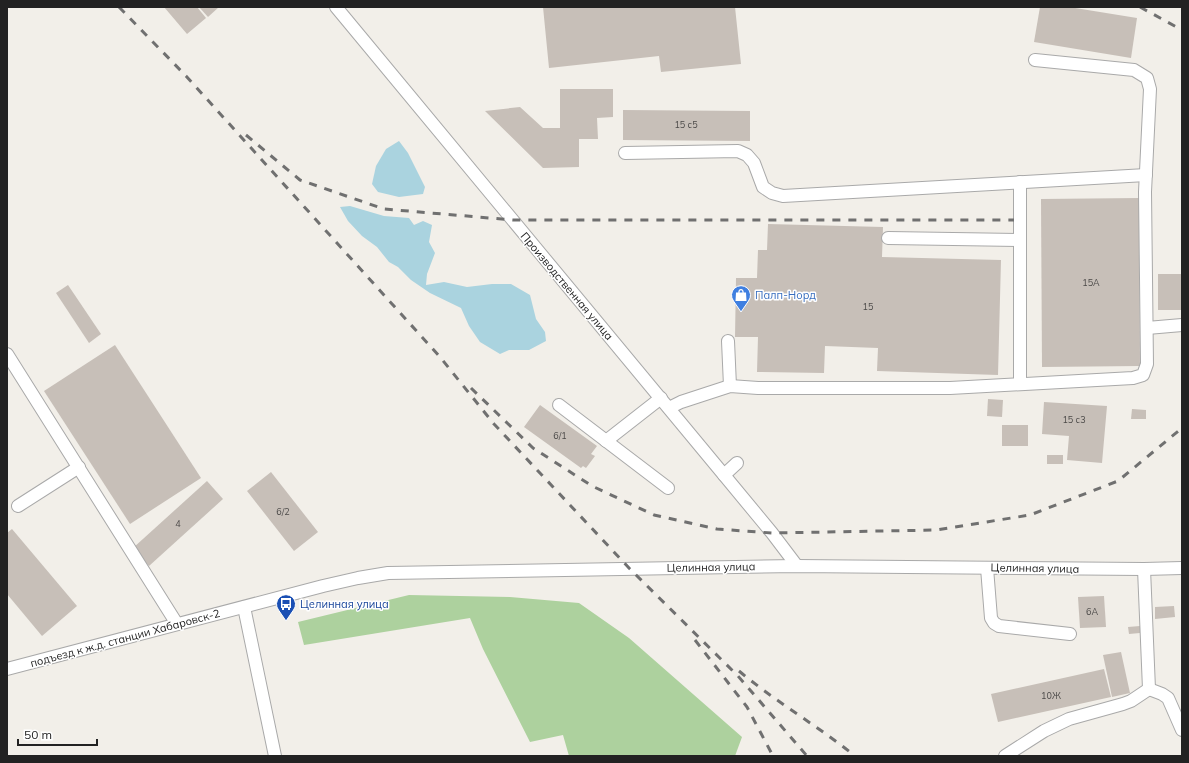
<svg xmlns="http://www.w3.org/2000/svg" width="1189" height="763" font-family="Mulish,sans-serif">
<rect width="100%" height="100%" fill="#f2efe9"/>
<polygon fill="#add19e" points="409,595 510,597 579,603 629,638 742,737 735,756 569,756 563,735 530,742 483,649 470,618 304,645 298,622"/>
<g fill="#aad3df">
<polygon points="399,141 408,153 425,187 423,194 399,197 378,192 372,184 376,166 386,149"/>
<polygon points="350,206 384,216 409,218 414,225 423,221 432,225 429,242 435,253 427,274 426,285 444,282 467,287 492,284 511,284 530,295 536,319 545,332 546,341 529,350 509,350 500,354 480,342 469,326 461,308 430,293 411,280 398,267 389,262 377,247 362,236 348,221 340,207"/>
</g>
<g fill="#c7bfb8">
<polygon points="164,7 197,7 206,18 187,34"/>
<polygon points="199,7 219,7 208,17"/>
<polygon points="543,7 735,7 741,64 661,72 659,56 549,68"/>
<polygon points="1040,7 1069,7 1137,18 1131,58 1034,42"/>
<polygon points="560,89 613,89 613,117 597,118 598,139 579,139 579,167 543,168 485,111 520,107 543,128 560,128"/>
<polygon points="623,110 750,111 750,141 623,140"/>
<polygon points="1139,198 1140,366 1042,367 1041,199"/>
<polygon points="768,224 883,227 882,257 1001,260 998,375 877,371 878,348 825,346 824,373 757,372 758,337 735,337 736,278 757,278 758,250 767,250"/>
<rect x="1158" y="274" width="24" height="36"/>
<polygon points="68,285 101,334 89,343 56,293"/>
<polygon points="115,345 201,478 130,524 44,391"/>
<polygon points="988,399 1003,400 1002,417 987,416"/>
<polygon points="1044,402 1107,406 1102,463 1067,460 1069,436 1042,434"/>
<polygon points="540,405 597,446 591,454 595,456 586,468 583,466 581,468 524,427"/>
<polygon points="1132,409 1146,410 1146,419 1131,419"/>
<rect x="1002" y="425" width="26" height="21"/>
<rect x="1047" y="455" width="16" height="9"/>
<polygon points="271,472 318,532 294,551 247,491"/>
<polygon points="207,481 223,499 149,566 133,548"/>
<polygon points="12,529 77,606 42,636 7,594 7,533"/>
<polygon points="1104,596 1106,627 1080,628 1078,597"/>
<polygon points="1174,606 1175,617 1155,619 1155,607"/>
<polygon points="1140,626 1140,633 1129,634 1128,627"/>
<polygon points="1121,652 1130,693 1112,697 1103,655"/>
<polygon points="1104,669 1111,697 998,722 991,694"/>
</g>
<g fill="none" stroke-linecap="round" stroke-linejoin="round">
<g stroke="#a9a9a9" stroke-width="14">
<g id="minor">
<polyline points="336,7 724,475 772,533 797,566"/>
<polyline points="625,153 738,151 747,155 754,163 763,187 772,193 783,196 1146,175"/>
<polyline points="1020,182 1020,384"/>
<polyline points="888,238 1019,240"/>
<polyline points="1147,328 1182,325"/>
<polyline points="728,341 730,386"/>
<polyline points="7,354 177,624"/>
<polyline points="559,405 668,488"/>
<polyline points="669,408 681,402 730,386 758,388 950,388 1133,378 1143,375 1147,364 1145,192 1150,89 1147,78 1134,70 1035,60"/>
<polyline points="606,441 661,398"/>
<polyline points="724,475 737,463"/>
<polyline points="18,506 79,467"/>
<polyline points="987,568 991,618 994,623 999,626 1070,634"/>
<polyline points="244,607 275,756"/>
<polyline points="7,669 323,586 358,578 388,573 797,566 1144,569 1182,568"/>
<polyline points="1149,689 1162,694 1168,698 1182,730"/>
<polyline points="1005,756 1044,731 1069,719 1123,704 1131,701 1149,689 1144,569"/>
</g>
</g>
<use href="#minor" stroke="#fff" stroke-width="12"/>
<g stroke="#707070" stroke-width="3" stroke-dasharray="8 8" stroke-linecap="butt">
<polyline points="119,7 186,76 440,357 494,424 629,568 738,676 807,756"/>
<polyline points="1140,7 1182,30"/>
<polyline points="246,135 300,180 384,209 513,220 1014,220"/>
<polyline points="471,388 533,448 592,486 654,515 717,529 772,533 936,530 1030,515 1118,481 1182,428"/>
<polyline points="695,640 747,707 773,756"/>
<path d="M739,671c37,31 79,55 116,85"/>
</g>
</g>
<defs>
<g id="shop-pin" transform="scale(1)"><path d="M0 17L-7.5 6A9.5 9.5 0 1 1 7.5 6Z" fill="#3f7fe0" stroke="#fff"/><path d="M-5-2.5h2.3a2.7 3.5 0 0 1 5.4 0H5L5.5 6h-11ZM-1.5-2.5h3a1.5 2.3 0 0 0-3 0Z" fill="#fff"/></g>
<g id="bus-pin" transform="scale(1)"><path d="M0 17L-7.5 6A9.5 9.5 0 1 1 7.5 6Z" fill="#1a4fb4" stroke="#fff"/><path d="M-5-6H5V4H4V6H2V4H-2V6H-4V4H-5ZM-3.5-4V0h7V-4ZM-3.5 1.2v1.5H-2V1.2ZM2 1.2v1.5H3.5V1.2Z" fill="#fff"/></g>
</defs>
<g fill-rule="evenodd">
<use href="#shop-pin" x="741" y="295"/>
<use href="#bus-pin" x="286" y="604"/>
</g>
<g text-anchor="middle" stroke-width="3" stroke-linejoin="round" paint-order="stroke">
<g font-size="9" fill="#4b4948">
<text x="686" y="128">15 с5</text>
<text x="1091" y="286">15А</text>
<text x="868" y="310">15</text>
<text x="1074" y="423">15 с3</text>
<text x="560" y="439">6/1</text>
<text x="283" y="515">6/2</text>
<text x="178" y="527">4</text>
<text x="1092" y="615">6А</text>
<text x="1051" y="699">10Ж</text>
</g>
<g font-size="11" fill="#222" stroke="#fff">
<text transform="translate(567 286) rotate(50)" y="4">Производственная улица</text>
<text transform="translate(711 567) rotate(-1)" y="4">Целинная улица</text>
<text transform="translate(1035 568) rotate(1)" y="4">Целинная улица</text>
<text transform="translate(125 638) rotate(-15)" y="4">подъезд к ж.д. станции Хабаровск-2</text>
</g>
<g font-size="11" fill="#366cbe" stroke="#fff" text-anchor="start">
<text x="755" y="299">Палп-Норд</text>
</g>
<g font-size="11" fill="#164399" stroke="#fff" text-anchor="start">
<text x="300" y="608">Целинная улица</text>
</g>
</g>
<rect width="1189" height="763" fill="none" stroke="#222222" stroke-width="16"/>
<path d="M18 739v6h79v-6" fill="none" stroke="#222222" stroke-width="2"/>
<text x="24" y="739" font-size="12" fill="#222222" stroke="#ffffff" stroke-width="3" paint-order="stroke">50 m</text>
</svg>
